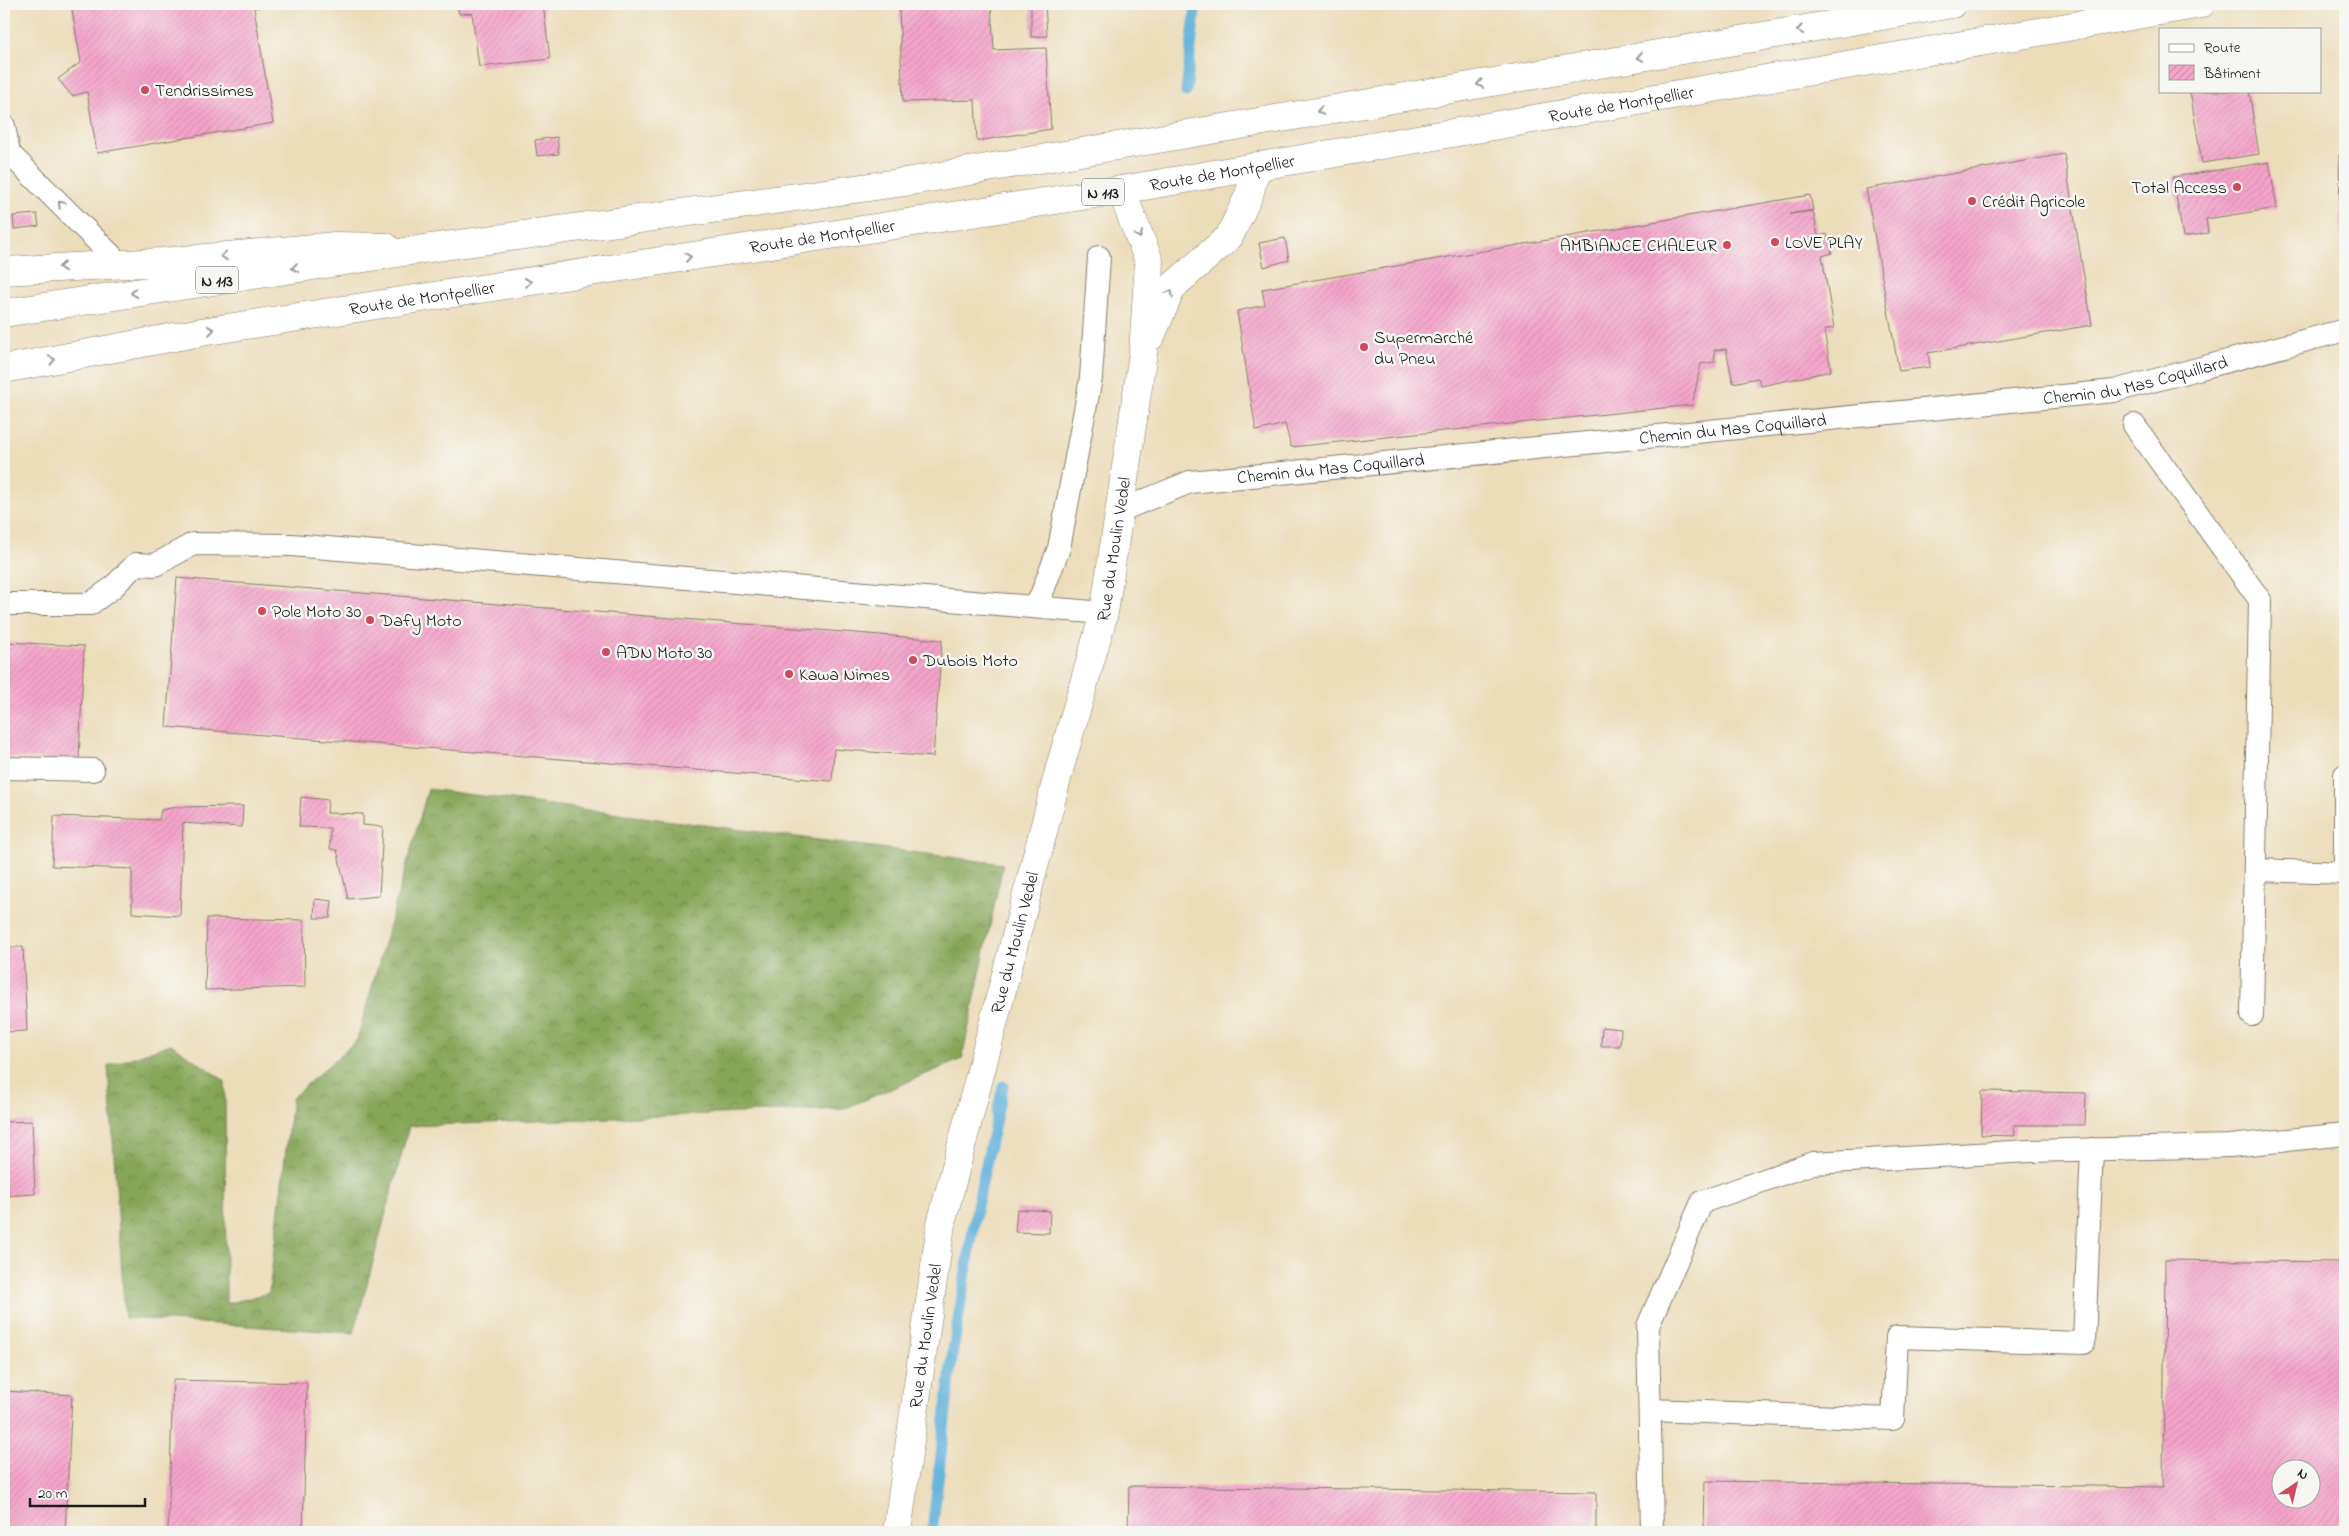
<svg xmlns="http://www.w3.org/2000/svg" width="2349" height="1536" font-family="'Indie Flower',sans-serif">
<defs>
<pattern id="forest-crowns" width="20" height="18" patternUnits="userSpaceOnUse" patternTransform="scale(1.25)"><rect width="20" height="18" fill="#87a659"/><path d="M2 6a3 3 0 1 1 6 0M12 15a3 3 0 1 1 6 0" fill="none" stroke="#6e8649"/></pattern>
<pattern id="building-hatch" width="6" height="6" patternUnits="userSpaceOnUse" patternTransform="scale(1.25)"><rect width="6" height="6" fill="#f5a4ca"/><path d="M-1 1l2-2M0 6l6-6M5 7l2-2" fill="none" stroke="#d18dad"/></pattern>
</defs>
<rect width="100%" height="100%" fill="#f6f6f2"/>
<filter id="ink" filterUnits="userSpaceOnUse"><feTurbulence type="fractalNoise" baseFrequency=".02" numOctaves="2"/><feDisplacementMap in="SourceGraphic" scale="10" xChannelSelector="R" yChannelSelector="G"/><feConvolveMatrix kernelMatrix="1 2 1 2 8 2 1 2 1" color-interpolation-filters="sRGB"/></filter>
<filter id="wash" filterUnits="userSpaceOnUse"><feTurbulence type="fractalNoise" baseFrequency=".0096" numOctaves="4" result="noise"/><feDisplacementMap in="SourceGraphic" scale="20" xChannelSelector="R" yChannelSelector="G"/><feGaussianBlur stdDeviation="1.12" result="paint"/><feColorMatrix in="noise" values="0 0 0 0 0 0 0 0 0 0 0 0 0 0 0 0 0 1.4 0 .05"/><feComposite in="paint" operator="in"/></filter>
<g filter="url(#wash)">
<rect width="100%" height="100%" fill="#ecddba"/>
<polygon fill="url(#forest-crowns)" stroke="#52613a" points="428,789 1003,864 962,1059 843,1109 409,1126 354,1333 125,1318 108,1066 171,1044 225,1081 226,1304 269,1293 292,1098 357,1040"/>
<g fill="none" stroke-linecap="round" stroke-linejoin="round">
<g stroke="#5fb0da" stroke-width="11">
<polyline points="1186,92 1196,4"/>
<polyline points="932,1532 953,1350 977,1206 1003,1086"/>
</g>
</g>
<g id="blocks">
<g fill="url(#building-hatch)" fill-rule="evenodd">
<polygon points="71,4 273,4 254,8 273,123 97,153 87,92 72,96 58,79 81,62"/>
<polygon points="457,4 543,4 550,59 479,67 472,13 459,14"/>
<polygon points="1031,4 1045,4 1047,36 1031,37"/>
<polygon points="991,5 994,50 1046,48 1051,129 977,141 975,100 903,102 899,9"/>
<polygon points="2190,91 2249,91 2259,154 2202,163"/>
<polygon points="557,137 559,154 537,156 535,140"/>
<polygon points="2064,154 2092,325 1928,353 1930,367 1899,371 1866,189"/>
<polygon points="2345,154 2345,266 2341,266 2339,155"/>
<polygon points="2269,162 2277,208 2206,219 2208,233 2183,237 2173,177"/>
<polygon points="1810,195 1813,210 1790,214 1813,211 1818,236 1827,234 1832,253 1822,256 1834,328 1824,330 1831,371 1761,386 1758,378 1733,383 1726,349 1714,350 1715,362 1701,364 1692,405 1291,447 1285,424 1256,431 1237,311 1265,305 1262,289"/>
<polygon points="37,214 39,226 14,229 13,216"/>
<polygon points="1285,238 1289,260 1264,267 1259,243"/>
<polygon points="177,578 942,640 933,757 834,749 832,781 166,727"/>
<polygon points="4,642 84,646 79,761 4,757"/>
<polygon points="301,797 328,800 327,813 363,814 363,825 383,827 379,896 348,899 337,850 330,849 330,828 299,827"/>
<polygon points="243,806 242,827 183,823 180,916 132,913 132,869 52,866 54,816 159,820 161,810 176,807"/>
<polygon points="315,899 332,901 330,918 314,918"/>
<polygon points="207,918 304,920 305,987 205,990"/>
<polygon points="4,947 23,947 27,1031 4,1032"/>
<polygon points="1602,1027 1621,1029 1620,1046 1601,1046"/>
<polygon points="1982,1091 2086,1093 2085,1125 2014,1125 2015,1136 1981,1135"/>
<polygon points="32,1121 35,1194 4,1196 4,1122"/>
<polygon points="1017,1209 1050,1211 1049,1233 1015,1232"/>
<path d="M2165,1260l180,2v270h-641l1,-51 458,6zM2282,1468h30v30h-30z"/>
<polygon points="173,1380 307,1383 303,1532 168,1532"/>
<polygon points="4,1391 72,1395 65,1532 4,1532"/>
<polygon points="1129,1486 1596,1492 1596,1532 1128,1532"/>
</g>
</g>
</g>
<g filter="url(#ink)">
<use href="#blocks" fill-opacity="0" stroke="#847c6b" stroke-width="1"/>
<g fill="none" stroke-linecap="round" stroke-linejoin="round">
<g stroke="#847c6b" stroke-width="24">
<g id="service">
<polyline points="4,126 9,153 120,264"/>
<polyline points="2134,425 2260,600 2252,1015"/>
<path id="s1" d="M1119,511l71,-29 924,-91 231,-61"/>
<polyline points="4,604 90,604 112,588 136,564 155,565 193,544 291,545 1104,613"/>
<polyline points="1037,606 1059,548 1091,378 1099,257"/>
<polyline points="4,768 93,770"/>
<polyline points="2345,775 2345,873"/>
<polyline points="2255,870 2344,873"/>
<polyline points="1650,1410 1893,1419 1897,1337 2084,1343 2092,1149"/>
<polyline points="1652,1532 1648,1326 1702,1202 1813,1163 2030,1151 2230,1146 2345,1134"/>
</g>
</g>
<g stroke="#847c6b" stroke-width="29">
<g id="minor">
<polyline points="4,271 162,262 335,246 386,247"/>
<polyline points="1151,336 1172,287 1229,237 1249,195 1257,166"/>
<path id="s2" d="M897,1532l44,-308 119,-457 44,-154 39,-260 6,-92 -28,-71"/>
</g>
</g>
<g stroke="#847c6b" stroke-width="29">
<g id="primary">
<polyline points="4,313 430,248 905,182 1952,4"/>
<path id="s3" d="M4,369l197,-37 920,-142 1080,-186"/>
</g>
</g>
<use href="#service" stroke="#fff" stroke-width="22"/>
<use href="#minor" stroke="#fff" stroke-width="28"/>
<use href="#primary" stroke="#fff" stroke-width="28"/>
</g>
<defs><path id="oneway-chevron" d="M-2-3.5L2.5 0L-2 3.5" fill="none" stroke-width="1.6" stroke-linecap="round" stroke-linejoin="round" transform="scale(1.25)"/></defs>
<g stroke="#999">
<use href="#oneway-chevron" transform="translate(1800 30) rotate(170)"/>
<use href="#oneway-chevron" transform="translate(1640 57) rotate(170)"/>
<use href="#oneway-chevron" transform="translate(1480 84) rotate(170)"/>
<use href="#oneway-chevron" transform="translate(1320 111) rotate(170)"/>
<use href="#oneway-chevron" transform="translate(61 204) rotate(-135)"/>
<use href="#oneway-chevron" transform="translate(1139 235) rotate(68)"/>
<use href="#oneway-chevron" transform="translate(224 256) rotate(175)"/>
<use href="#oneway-chevron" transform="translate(688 257) rotate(-9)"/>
<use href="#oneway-chevron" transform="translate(62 267) rotate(175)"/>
<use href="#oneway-chevron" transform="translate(295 268) rotate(171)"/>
<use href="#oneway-chevron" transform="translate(528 282) rotate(-9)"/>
<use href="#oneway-chevron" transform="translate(134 293) rotate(171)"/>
<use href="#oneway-chevron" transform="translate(1170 293) rotate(-62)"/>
<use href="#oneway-chevron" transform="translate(211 330) rotate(-8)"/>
<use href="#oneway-chevron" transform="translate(52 360) rotate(-11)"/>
</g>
</g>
<g fill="#d1495b" stroke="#f6f6f2" stroke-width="2">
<circle cx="145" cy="90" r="5"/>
<circle cx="2237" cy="187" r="5"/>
<circle cx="1972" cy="201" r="5"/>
<circle cx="1775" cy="242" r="5"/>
<circle cx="1727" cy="245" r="5"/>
<circle cx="1364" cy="347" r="5"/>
<circle cx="262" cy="611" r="5"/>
<circle cx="370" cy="620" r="5"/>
<circle cx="606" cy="652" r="5"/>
<circle cx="913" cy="660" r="5"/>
<circle cx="789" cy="674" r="5"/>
</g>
<g text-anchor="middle" stroke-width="5" stroke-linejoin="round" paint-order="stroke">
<g fill="#f6f6f2" stroke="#5d5d5c" stroke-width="1">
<rect x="1082" y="178.5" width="42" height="27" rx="4"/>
<rect x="196" y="266.5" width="42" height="27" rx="4"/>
</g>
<g font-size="16" font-weight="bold" fill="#1c1c1c">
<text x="1103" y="198">N 113</text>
<text x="217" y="286">N 113</text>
</g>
<g font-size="18" fill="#1c1c1c" stroke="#f6f6f2" text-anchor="start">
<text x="155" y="96">Tendrissimes</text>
<text x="2227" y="193" text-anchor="end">Total Access</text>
<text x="1982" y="207">Crédit Agricole</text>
<text x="1785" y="248">LOVE PLAY</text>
<text x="1717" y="251" text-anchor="end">AMBIANCE CHALEUR</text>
<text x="1374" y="343">Supermarché<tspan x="1374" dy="21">du Pneu</tspan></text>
<text x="272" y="617">Pole Moto 30</text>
<text x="380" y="626">Dafy Moto</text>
<text x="616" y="658">ADN Moto 30</text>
<text x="923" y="666">Dubois Moto</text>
<text x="799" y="680">Kawa Nimes</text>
</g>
<g font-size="18" fill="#1c1c1c" stroke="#f6f6f2">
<text dy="6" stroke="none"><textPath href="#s3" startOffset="1639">Route de Montpellier</textPath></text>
<text dy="6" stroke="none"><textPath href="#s3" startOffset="1234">Route de Montpellier</textPath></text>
<text dy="6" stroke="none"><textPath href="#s3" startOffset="829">Route de Montpellier</textPath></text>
<text dy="6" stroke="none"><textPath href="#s3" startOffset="424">Route de Montpellier</textPath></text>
<text dy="6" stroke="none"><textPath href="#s1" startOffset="1028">Chemin du Mas Coquillard</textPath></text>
<text dy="6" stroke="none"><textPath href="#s1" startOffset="622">Chemin du Mas Coquillard</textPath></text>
<text dy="6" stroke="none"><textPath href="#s1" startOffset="218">Chemin du Mas Coquillard</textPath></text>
<text dy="6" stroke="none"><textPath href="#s2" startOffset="1008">Rue du Moulin Vedel</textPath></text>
<text dy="6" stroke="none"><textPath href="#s2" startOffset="602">Rue du Moulin Vedel</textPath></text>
<text dy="6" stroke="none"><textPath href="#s2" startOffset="198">Rue du Moulin Vedel</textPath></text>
</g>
</g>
<rect width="2349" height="1536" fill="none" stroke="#f6f6f2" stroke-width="20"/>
<rect x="2159" y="28" width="162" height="65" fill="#f6f6f2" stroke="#9f9f9c"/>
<rect x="2169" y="44" width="25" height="8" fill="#ffffff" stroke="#9f9f9c"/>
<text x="2204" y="52" font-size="15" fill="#1c1c1c">Route</text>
<rect x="2169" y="65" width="25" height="15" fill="url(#building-hatch)" stroke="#9f9f9c"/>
<text x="2204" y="78" font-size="15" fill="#1c1c1c">Bâtiment</text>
<g transform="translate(2296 1484) rotate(35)"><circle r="24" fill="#f6f6f2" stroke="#9f9f9c"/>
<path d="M0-4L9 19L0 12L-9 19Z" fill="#d1495b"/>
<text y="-8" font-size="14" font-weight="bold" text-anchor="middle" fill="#1c1c1c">N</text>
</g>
<path d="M30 1498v8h115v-8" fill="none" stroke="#1c1c1c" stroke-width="2.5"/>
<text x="38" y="1498" font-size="15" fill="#1c1c1c" stroke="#f6f6f2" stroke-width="4" paint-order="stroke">20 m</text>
</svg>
